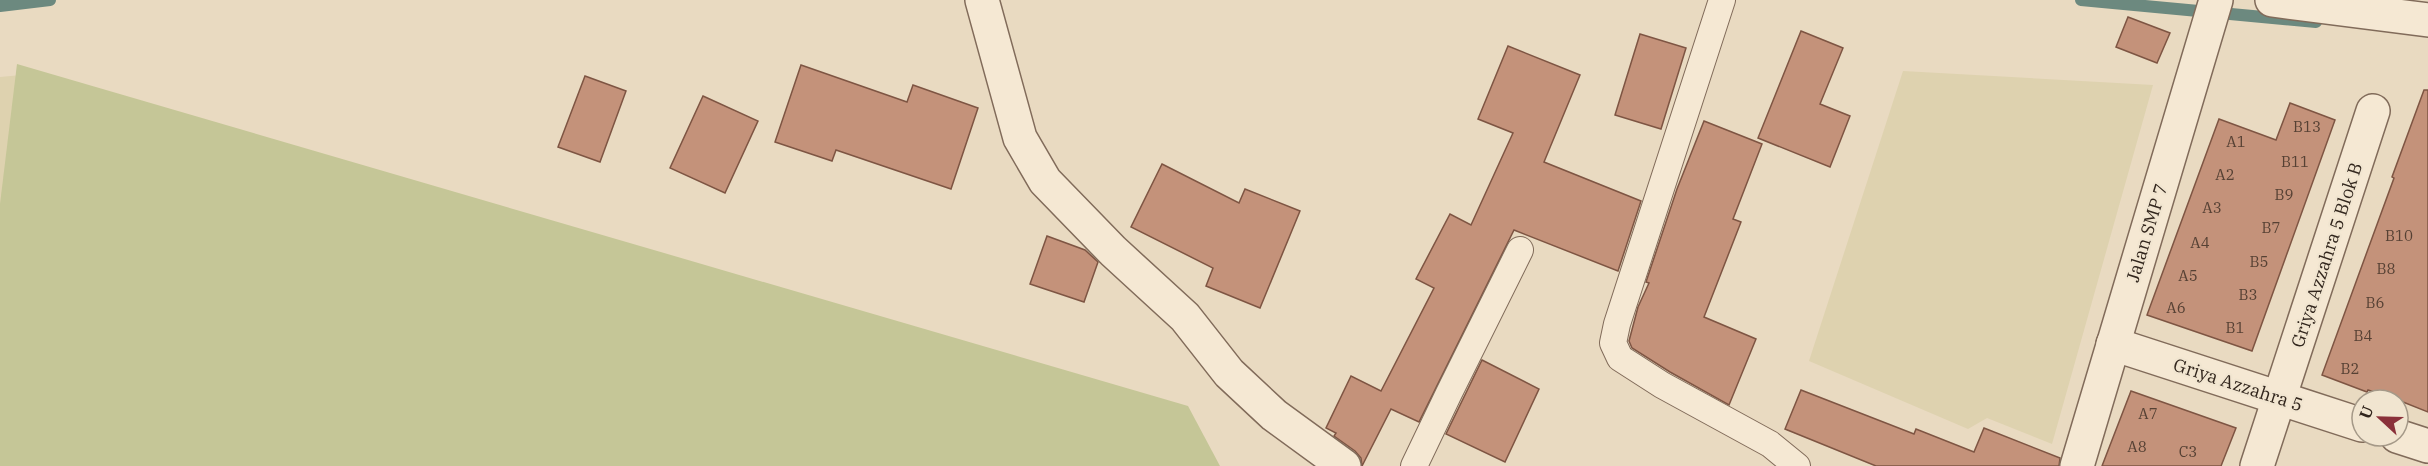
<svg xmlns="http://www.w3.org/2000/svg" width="2428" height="466" font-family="'IBM Plex Serif',serif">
<rect width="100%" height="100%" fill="#e9dac1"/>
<g fill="#ded2af">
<polygon points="1903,71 2153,85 2052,444 1987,418 1968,429 1809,361"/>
<polygon points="43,73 0,265 0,77"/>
</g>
<polygon fill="#c5c697" points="17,64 1188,406 1220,466 0,466 0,204"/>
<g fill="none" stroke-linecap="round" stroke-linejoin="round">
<g stroke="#6c897f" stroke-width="12">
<polyline points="2081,0 2316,22"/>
<polyline points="0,6 50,0"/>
</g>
</g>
<g fill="#c4927a" stroke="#7e5543" stroke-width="1.5">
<polygon points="2128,17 2170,33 2157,63 2116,47"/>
<polygon points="1801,31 1843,48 1820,104 1850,116 1830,167 1758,138"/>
<polygon points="1640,34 1686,48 1661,129 1615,115"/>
<polygon points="1508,46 1580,75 1544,162 1641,201 1618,271 1514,230 1419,422 1391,409 1362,466 1361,458 1355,451 1334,436 1336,433 1326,428 1351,376 1381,391 1434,288 1416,279 1450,214 1471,225 1513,133 1478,119"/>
<polygon points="801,65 907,102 913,85 978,108 951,189 836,150 832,161 775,142"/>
<polygon points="585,76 626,91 600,162 558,147"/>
<polygon points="2424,90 2428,90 2428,412 2398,400 2368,390 2367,392 2322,375 2394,178 2392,177"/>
<polygon points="703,96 758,121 725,193 670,168"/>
<polygon points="2290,103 2335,120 2252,351 2147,315 2219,119 2276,140"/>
<polygon points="1704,121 1762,144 1733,219 1741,222 1704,317 1756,339 1729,405 1670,372 1632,348 1629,341 1638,307 1649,283 1646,282 1677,189"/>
<polygon points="1162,164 1239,203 1245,189 1300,211 1260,308 1206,286 1213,268 1131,227"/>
<polygon points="1047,236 1085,250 1098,262 1084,302 1030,284"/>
<polygon points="1482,360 1539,389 1505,462 1446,434"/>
<polygon points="1801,390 1914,434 1916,429 1974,452 1984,428 2060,458 2059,466 1876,466 1785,429"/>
<polygon points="2131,391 2236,428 2221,466 2102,466"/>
</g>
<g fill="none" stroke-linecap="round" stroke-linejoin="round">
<g stroke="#816b5a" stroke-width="28">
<g id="pedestrian">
<polyline points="1722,0 1617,324 1613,343 1620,358 1662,385 1770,444 1797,466"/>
<polyline points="1414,466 1449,393 1520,250"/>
</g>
</g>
<g stroke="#816b5a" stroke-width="36">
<g id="minor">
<polyline points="982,0 1020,138 1045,181 1113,251 1185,317 1229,373 1274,415 1344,466"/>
<polyline points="2272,0 2428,20"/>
<polyline points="2113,344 2362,425"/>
<polyline points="2397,436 2428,446"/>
<polyline points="2077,466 2216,0"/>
<polyline points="2257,466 2373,111"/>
</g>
</g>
<use href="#pedestrian" stroke="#f5e8d3" stroke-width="26"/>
<use href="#minor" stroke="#f5e8d3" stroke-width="33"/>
</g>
<g text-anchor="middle" stroke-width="4.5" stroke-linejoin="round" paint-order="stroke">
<g font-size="15" fill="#564134">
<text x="2307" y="132">B13</text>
<text x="2236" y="147">A1</text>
<text x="2295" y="167">B11</text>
<text x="2225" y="180">A2</text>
<text x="2284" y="200">B9</text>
<text x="2212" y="213">A3</text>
<text x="2271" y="233">B7</text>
<text x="2399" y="241">B10</text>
<text x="2200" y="248">A4</text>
<text x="2259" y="267">B5</text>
<text x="2386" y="274">B8</text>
<text x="2188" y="281">A5</text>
<text x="2248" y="300">B3</text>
<text x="2375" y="308">B6</text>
<text x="2176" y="313">A6</text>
<text x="2235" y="333">B1</text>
<text x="2363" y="341">B4</text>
<text x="2350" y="374">B2</text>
<text x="2148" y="419">A7</text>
<text x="2137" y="452">A8</text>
<text x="2188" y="457">C3</text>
</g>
<g font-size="18" fill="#32261d" stroke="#f1e5d0">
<text transform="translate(2147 233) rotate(-73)" y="6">Jalan SMP 7</text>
<text transform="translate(2327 255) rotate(-72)" y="6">Griya Azzahra 5 Blok B</text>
<text transform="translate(2238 385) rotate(18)" y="6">Griya Azzahra 5</text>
</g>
</g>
<g transform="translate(2380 418) rotate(292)"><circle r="28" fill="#f1e5d0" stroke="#a59988" stroke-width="1.5"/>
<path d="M0-4.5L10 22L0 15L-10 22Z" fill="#8a3039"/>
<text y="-9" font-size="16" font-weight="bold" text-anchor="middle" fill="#32261d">U</text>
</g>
</svg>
